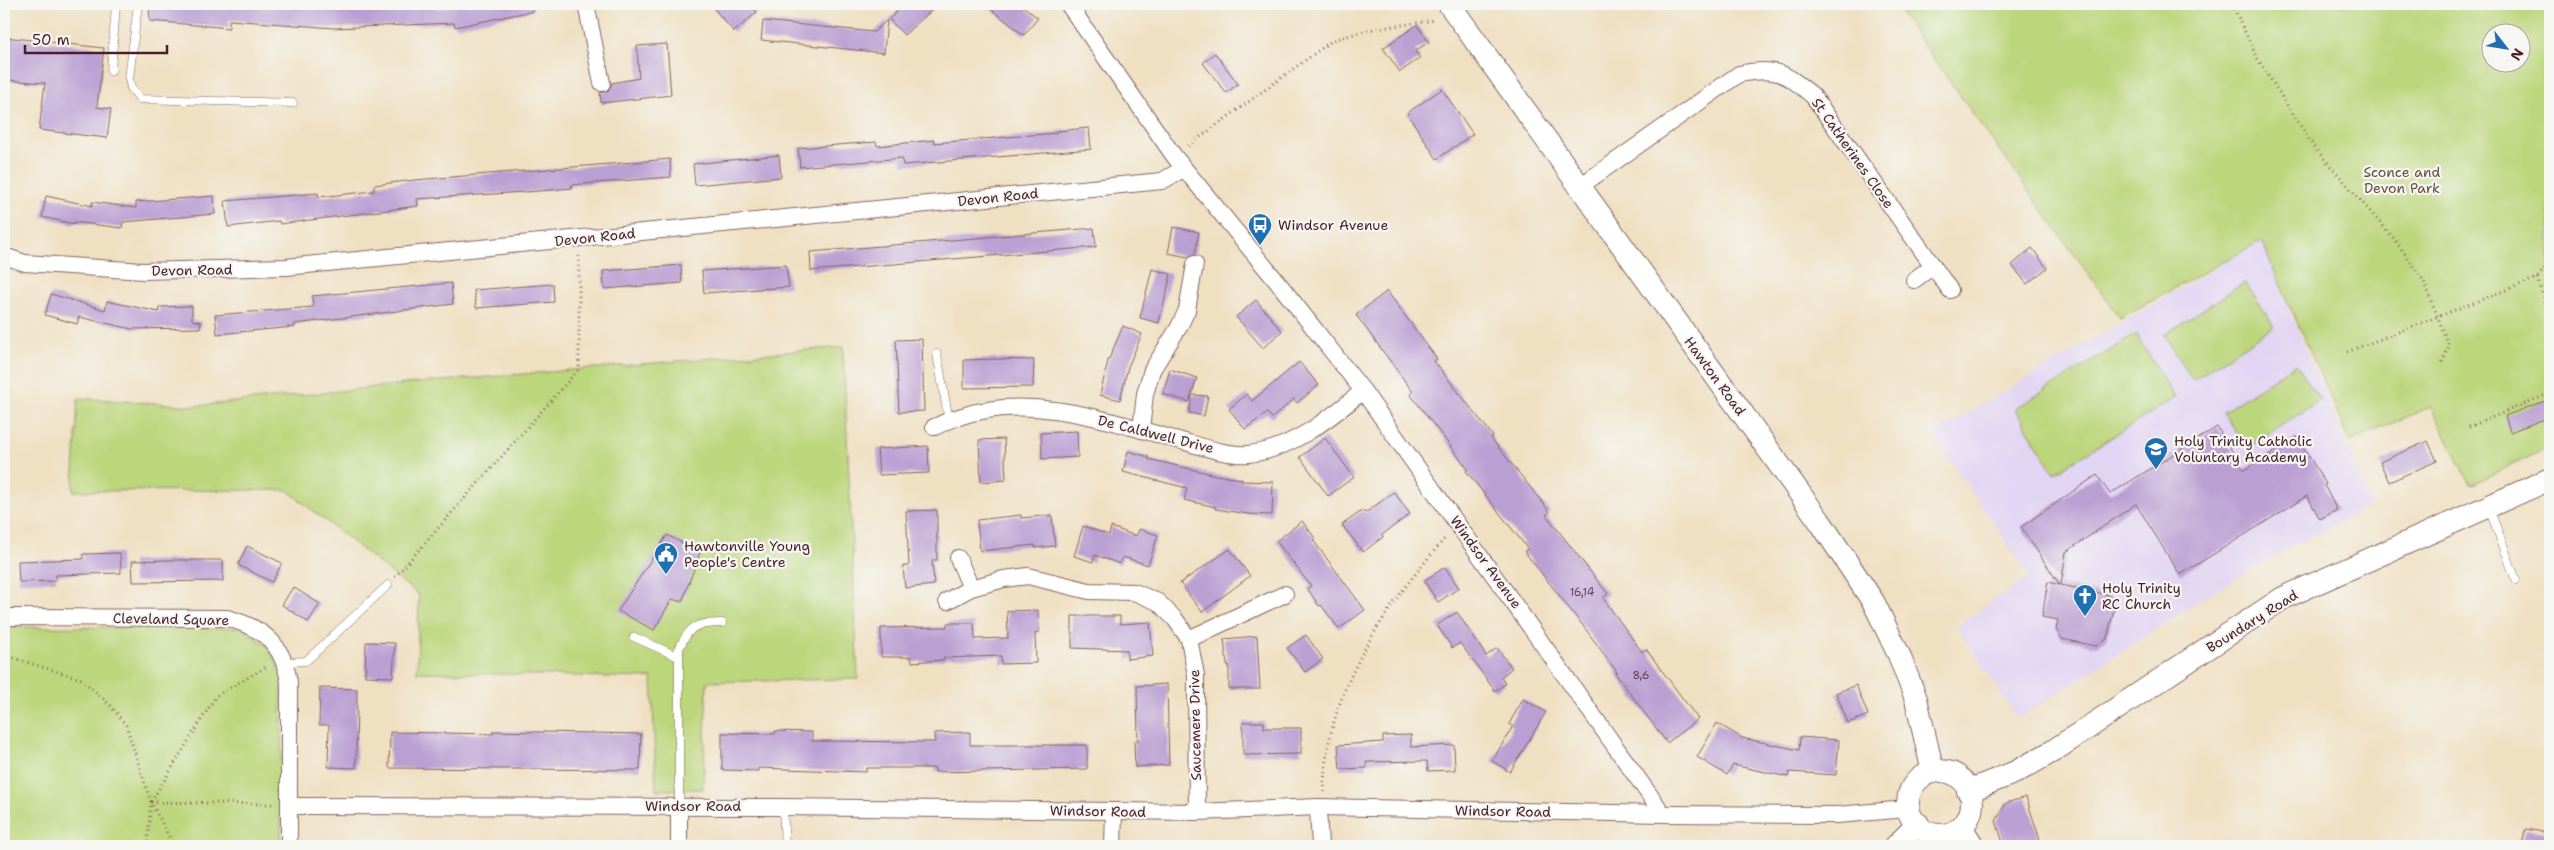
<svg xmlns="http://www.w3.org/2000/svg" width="2554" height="850" font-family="'Shantell Sans',sans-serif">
<rect width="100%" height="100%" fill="#f6f6f2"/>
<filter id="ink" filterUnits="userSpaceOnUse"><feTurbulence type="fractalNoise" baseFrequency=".02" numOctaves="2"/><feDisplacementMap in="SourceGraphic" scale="10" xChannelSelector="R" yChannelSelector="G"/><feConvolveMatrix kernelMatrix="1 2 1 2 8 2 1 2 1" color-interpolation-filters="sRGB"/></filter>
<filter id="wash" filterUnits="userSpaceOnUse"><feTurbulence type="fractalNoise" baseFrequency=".0096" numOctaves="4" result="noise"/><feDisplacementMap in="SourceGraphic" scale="20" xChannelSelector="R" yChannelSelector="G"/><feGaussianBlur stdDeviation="1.12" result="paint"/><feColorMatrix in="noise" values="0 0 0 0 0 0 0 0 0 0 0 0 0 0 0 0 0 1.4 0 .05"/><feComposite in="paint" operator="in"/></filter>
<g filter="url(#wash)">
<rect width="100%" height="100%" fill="#efe0c2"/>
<polygon fill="#e2d4f3" points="2261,241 2371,506 2275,555 2204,598 2018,719 1957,626 2030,576 1932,434"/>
<g fill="#bcd67c" stroke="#837a54" fill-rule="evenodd">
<path d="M1894,4h656v443l-80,38 -39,-79 -81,36 -89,-201 -141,77zM2492,32h30v30h-30z"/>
<polygon points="2245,282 2274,326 2193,380 2164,335"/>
<polygon points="2136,334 2175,398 2054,473 2015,409"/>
<polygon points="843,347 858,679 707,682 703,789 656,790 652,678 417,672 419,595 287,490 73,491 78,398 196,406 406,384"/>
<polygon points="2296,364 2320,400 2247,448 2223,412"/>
<polygon points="4,627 241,628 268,646 282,675 281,846 4,846"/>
</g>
<g id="blocks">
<g fill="#ba9fd3">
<polygon points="149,4 435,4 436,9 460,4 532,4 533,11 455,27 454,23 334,28 229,20 229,28 150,21"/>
<polygon points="710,4 750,4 757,12 734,32"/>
<polygon points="905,4 939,4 904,35 889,19"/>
<polygon points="984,4 1020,4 1038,18 1024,35"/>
<polygon points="887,20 884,53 761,40 763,21 874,32"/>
<polygon points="1417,25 1429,42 1415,51 1420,58 1400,72 1383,48"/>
<polygon points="4,37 104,48 97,107 111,109 107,138 39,130 45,83 4,80"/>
<polygon points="667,44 671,95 601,103 600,93 608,91 612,83 639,78 637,46"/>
<polygon points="1215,53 1238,84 1226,93 1203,63"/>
<polygon points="1442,89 1473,134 1437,159 1407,113"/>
<polygon points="1089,128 1091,149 903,165 902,158 800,167 798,148 876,142 877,146 934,140 934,143 1056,133 1056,131"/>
<polygon points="779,155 781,177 695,185 693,164"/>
<polygon points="670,159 671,177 571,185 572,188 539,191 417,199 418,206 280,224 279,221 228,227 225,201 318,193 319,197 374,191 374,185 415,180"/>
<polygon points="46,196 92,206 92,202 136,208 136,202 214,196 215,214 123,222 122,228 74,222 74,224 42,217"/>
<polygon points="1173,227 1199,232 1195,254 1188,257 1168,253"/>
<polygon points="1094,228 1096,247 811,271 810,252"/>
<polygon points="2032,248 2047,268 2027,284 2012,265"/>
<polygon points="681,265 682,283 604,289 603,271"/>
<polygon points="786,265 789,287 704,293 702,271"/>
<polygon points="1152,269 1171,274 1159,323 1140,318"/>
<polygon points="451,283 453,304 295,324 295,327 217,334 215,315 313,307 312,296"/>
<polygon points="553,284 554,302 476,308 474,290"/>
<polygon points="1387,291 1437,359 1434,361 1493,436 1491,438 1550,512 1546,515 1608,594 1603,598 1642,652 1646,649 1698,719 1667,743 1615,673 1617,672 1584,627 1524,551 1528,549 1466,471 1468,469 1410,394 1413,392 1356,315"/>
<polygon points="51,294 105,310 107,301 159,312 159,307 192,306 192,320 201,322 200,328 132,329 79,317 77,324 45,315"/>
<polygon points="1256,300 1282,331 1263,348 1236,317"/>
<polygon points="1123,326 1142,334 1128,367 1120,400 1100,395 1108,361"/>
<polygon points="922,339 924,411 899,412 896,340"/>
<polygon points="995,359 1034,360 1033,387 964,388 964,360"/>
<polygon points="1299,362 1319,385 1297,403 1294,399 1272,418 1267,413 1245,429 1229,409 1247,394 1252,401"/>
<polygon points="1170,369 1197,378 1189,402 1163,394"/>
<polygon points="1192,395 1208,396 1204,416 1189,413"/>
<polygon points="2550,399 2550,417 2510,432 2505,416"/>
<polygon points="2217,427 2244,470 2297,437 2326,484 2324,485 2337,510 2320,519 2307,496 2180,575 2136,504 2066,552 2061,585 2109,595 2115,605 2107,639 2096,646 2062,639 2056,629 2058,620 2042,617 2048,582 2060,585 2021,527 2097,475 2110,494"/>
<polygon points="1077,431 1078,457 1042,459 1041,433"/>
<polygon points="1325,438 1354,477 1328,496 1300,457"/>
<polygon points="1004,439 1006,480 981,482 979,440"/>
<polygon points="2428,441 2437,461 2389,482 2380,462"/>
<polygon points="928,446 929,473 879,475 877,449"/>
<polygon points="1128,451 1149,457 1148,459 1216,475 1242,479 1241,481 1273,482 1272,515 1248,514 1215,509 1216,507 1184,500 1187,488 1123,472"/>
<polygon points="1394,492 1410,514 1382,535 1383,537 1363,552 1342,525 1363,510 1365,513"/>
<polygon points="937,510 937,560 932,560 934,585 905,588 903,566 909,566 906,511"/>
<polygon points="1021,515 1021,518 1052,515 1055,546 1035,548 1035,545 980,551 977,520"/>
<polygon points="1302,521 1315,538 1313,540 1365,610 1339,629 1321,605 1319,606 1307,588 1311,586 1276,541"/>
<polygon points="1083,526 1109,535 1111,527 1136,536 1139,529 1158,535 1148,565 1123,557 1120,564 1095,555 1093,562 1074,556"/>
<polygon points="667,535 700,552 682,602 672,599 654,630 618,611"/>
<polygon points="247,546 282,563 272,582 238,565"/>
<polygon points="1230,549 1250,576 1202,612 1180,583"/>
<polygon points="120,553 121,573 56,575 56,581 19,582 18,561 83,559 83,554"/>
<polygon points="169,560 223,560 223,581 133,582 132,561"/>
<polygon points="1445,567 1459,588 1438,602 1424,581"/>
<polygon points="293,587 320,604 308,622 282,605"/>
<polygon points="1038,610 1039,632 1035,633 1036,663 1001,664 1001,656 944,658 944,660 912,662 911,657 881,657 881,628 947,627 947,623 974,623 975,639 1008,638 1007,611"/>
<polygon points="1457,612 1486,656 1497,648 1512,668 1501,677 1505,684 1495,691 1460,643 1452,648 1437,625"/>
<polygon points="1072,616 1120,616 1120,624 1150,622 1153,656 1127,659 1127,650 1072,648"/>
<polygon points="1306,635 1323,659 1305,672 1287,648"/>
<polygon points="1257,636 1260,689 1229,689 1229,665 1227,665 1224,639"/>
<polygon points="366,642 395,643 393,677 365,676"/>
<polygon points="1167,684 1169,765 1135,767 1134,741 1138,741 1137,686"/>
<polygon points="1856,685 1868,715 1848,723 1836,693"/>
<polygon points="320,688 357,689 356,768 328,767 329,725 319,725"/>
<polygon points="1523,699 1546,712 1510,772 1492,761 1513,726 1509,724"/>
<polygon points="1243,722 1264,722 1264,728 1301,728 1301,754 1243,755"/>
<polygon points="1717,723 1742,738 1799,750 1800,737 1839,740 1836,775 1789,772 1788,777 1733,765 1727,775 1697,757"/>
<polygon points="493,731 641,734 640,770 389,768 390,732 493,734"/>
<polygon points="775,731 812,732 812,741 935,742 934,733 970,732 970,745 1087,745 1087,769 935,772 935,768 866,768 866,772 758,768 758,771 722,770 722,733 775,734"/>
<polygon points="1411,735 1411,747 1454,745 1455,770 1428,771 1427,761 1366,762 1367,768 1340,769 1338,745 1383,742 1383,736"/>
<polygon points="2026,797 2042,846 2004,846 1996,821 2006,803"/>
<polygon points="2525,829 2550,833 2550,846 2522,846"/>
</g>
</g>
</g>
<g filter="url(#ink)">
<use href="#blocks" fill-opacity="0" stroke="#846360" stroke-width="1"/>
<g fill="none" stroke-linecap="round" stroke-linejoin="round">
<g stroke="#846360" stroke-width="9">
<g id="lane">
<polyline points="138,4 129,79 131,88 140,99 293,103"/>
<polyline points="111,71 116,4"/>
<polyline points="937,354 949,421"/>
<polyline points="2489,508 2516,580"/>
<polyline points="634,637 679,657"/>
<polyline points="286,662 306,661 388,585"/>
<path d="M679,806v-157c11,-25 17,-25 43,-26"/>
<polyline points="783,807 785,846"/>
</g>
</g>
<g stroke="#846360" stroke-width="18">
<g id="street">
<polyline points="586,4 602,83"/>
<polyline points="1068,4 1174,156 1283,289 1363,391 1663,814"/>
<path d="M1579,187l160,-113c38,-7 45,-2 74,22l137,194"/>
<polyline points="4,256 25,263 143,271 286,267 1162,181 1183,169"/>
<polyline points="1914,280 1933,266"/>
<path d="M934,427c8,-3 16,-8 25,-10 70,-24 147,3 215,22 21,5 52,17 74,15 42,-3 83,-37 115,-63"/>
<polyline points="1141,430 1145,394 1152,370 1179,327 1187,310 1195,264"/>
<polyline points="958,558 971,588"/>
<polyline points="947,601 971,588 1004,579 1028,576 1089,591 1134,592 1158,602 1175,619 1189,639 1196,675 1197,812"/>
<path d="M4,617l223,1c37,10 56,26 62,64v164"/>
<polyline points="1189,639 1285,594"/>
<polyline points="289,806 783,807 1197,812 1318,807 1663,814 1837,815 1907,809"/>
<polyline points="1318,807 1320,846"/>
<polyline points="679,846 679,806"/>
<polyline points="1113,846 1114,811"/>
</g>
</g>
<g stroke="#846360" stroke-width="24">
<g id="secondary">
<polyline points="1449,4 1821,523 1874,603 1899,655 1916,699 1933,772"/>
<circle cx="1940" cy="803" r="32"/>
<polyline points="1968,791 2016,772 2053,751 2283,598 2550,479"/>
<polyline points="1961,827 1973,846"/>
<polyline points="1896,846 1918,824"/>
</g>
</g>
<g stroke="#846360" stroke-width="3" stroke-dasharray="1 4" stroke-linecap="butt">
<polyline points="2232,4 2257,58 2314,147 2395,240 2424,281 2449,346 2441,366"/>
<polyline points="1188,146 1333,40 1368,30 1435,20"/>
<polyline points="2537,278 2550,316"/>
<polyline points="2347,352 2537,278 2550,262"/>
<polyline points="2469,427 2550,393"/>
<polyline points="395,577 579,369 579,256"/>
<polyline points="4,655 81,679 110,705 126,725 151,802 147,846"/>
<path d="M1324,792c0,-99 60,-183 122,-255"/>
<polyline points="151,802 273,804"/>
<polyline points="174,846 151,802 216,696 268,666"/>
</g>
<use href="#lane" stroke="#fff" stroke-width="8"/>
<use href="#street" stroke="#fff" stroke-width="16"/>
<use href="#secondary" stroke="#fff" stroke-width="22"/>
</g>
</g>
<defs>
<g id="bus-pin" transform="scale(1.25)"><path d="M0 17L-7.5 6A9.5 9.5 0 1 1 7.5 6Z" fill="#1f6fb2" stroke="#f6f6f2"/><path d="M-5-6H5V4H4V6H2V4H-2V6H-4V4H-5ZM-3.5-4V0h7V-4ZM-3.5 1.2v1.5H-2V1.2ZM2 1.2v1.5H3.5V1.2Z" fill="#fff"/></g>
<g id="school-pin" transform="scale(1.25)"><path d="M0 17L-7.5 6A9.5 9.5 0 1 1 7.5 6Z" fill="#1f6fb2" stroke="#f6f6f2"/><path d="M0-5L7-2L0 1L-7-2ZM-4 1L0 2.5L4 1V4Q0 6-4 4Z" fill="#fff"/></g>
<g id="civic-pin" transform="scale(1.25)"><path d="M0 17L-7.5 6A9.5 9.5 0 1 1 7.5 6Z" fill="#1f6fb2" stroke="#f6f6f2"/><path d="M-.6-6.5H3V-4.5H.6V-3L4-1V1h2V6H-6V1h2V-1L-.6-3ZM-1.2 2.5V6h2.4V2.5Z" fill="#fff"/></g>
<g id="church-pin" transform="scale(1.25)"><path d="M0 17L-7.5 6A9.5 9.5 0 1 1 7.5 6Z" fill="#1f6fb2" stroke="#f6f6f2"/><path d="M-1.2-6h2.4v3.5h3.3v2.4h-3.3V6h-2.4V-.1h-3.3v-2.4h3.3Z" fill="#fff"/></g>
</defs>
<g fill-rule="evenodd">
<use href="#bus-pin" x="1260" y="225"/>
<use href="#school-pin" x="2156" y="449"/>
<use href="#civic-pin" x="666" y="554"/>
<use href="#church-pin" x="2085" y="596"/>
</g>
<g text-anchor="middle" stroke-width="4.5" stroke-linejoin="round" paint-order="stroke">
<g font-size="11" fill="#663f55">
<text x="1582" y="596">16,14</text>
<text x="1641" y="679">8,6</text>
</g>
<g font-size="14" fill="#4a1f2b" stroke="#f6f6f2">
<text transform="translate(1853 153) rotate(55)" y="5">St Catherines Close</text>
<text transform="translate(998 197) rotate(-6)" y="5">Devon Road</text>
<text transform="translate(595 237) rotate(-6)" y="5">Devon Road</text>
<text transform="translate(192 270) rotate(-1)" y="5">Devon Road</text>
<text transform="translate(1715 376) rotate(54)" y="5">Hawton Road</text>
<text transform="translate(1156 434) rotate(14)" y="5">De Caldwell Drive</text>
<text transform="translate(1486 562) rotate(54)" y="5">Windsor Avenue</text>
<text transform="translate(171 619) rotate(1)" y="5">Cleveland Square</text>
<text transform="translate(2252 621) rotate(-32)" y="5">Boundary Road</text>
<text transform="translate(1195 725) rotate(-91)" y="5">Saucemere Drive</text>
<text x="693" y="811">Windsor Road</text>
<text transform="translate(1098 811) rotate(1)" y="5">Windsor Road</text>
<text transform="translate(1503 811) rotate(1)" y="5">Windsor Road</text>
</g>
<g font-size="14" fill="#664d3f" stroke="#f6f6f2">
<text x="2402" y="177">Sconce and<tspan x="2402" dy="16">Devon Park</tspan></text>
</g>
<g font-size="14" fill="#4a1f2b" stroke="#f6f6f2" text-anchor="start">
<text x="1278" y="230">Windsor Avenue</text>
<text x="2174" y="446">Holy Trinity Catholic<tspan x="2174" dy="16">Voluntary Academy</tspan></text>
<text x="684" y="551">Hawtonville Young<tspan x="684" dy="16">People's Centre</tspan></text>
<text x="2102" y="593">Holy Trinity<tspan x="2102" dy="16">RC Church</tspan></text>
</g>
</g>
<rect width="2554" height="850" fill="none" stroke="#f6f6f2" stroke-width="20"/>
<g transform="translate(2506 48) rotate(121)"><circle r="24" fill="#f6f6f2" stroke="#b1a0a2"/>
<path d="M0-4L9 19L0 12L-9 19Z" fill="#1f6fb2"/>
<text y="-8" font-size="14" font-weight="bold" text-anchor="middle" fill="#4a1f2b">N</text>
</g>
<path d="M25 45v8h142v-8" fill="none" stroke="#4a1f2b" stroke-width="2.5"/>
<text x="32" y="45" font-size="15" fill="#4a1f2b" stroke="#f6f6f2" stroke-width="4" paint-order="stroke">50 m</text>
</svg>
